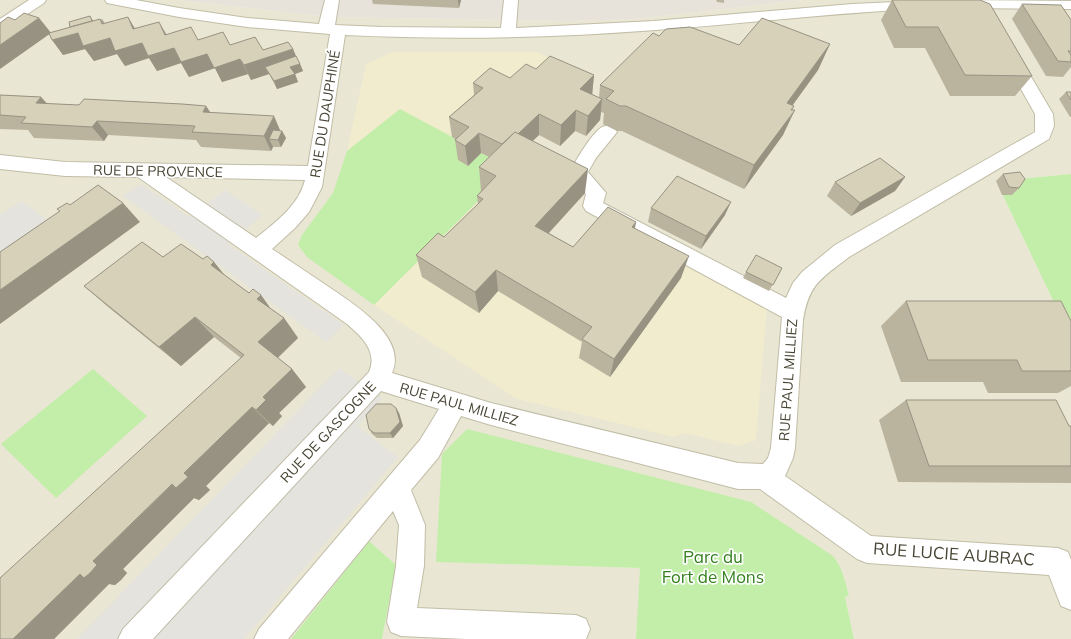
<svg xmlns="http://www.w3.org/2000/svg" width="1071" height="639" font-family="Mulish,sans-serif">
<rect width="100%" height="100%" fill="#f5f3e5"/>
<polygon fill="#e9e6d3" points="0,0 177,0 329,17 567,21 634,19 803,0 1071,0 1071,174 996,181 1071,338 1071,639 854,639 845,597 849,596 842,570 436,562 641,568 636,639 382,639 396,565 369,541 291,639 0,639"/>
<polygon fill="#e7e3da" points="177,0 803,0 634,19 567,21 329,17"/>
<polygon fill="#f0eccd" points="393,52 537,52 564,66 579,109 600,120 586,136 575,131 560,146 539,135 516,157 585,193 536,248 572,269 609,223 767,306 756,440 738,446 685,433 674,437 517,399 374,305 486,194 482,153 468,166 458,160 400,110 347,151 366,64"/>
<g fill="#c3eea9">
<polygon points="400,109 471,147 458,160 468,166 481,153 507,166 486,193 374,305 307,257 298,245 302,235 333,193 347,151"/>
<polygon points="1071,174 1071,338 996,181"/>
<polygon points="93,369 147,416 56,498 1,444"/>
<path d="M467,429l284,73 82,54c10,12 12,25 16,40l-4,1 9,42h-218l4,-71 -204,-6 6,-108z"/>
<polygon points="369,541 396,565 382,639 291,639"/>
</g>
<g fill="#e5e3de">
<polygon points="141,184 189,217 225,190 263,215 228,244 344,325 326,342 123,196"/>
<polygon points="92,190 0,270 0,215 22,201 47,220"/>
<polygon points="339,368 382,398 357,426 398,457 244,639 77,639"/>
</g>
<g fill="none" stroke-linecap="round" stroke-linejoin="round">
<g stroke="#c1bda7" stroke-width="2">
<g id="minor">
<polygon points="29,0 46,0 44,3 5,29 0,31 0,19"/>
<path d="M105,0h31l43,8 68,10 72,6 6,-24h14l-4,25 47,2 119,1 3,-28h14l-2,28 138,-7 198,-17 66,-3 5,1 2,3 -2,3 -5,1c-88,4 -175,15 -262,21 -103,8 -207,10 -311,5l-23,152 -13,25 -14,16 -23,21c17,11 34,23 51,34 24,17 86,52 69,90l99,30 247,60 25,1 5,-6 3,-10 11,-131 -196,-106 -3,-5 3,-12 -17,-21c6,-11 22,-39 33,-46 4,-2 8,-1 12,1l3,4 -21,26 -8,14 18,21 -3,10 183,95 7,-15 9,-11 33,-27 200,-113v-18l-32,-57 2,-4 6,-1 6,1 36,61 1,12 -5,13 -200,118c-27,21 -40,26 -46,63l-8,128 -2,10 -8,18 86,60 187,12 10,4 3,8v50l-10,-4 -12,-31 -182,-12 -10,-4 -97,-70h-22l-247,-64 -30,-9 -23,42 -27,32 14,35 -1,41 -7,42 159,7 10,4 4,10 -4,10h-120l-65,-3 -10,-4 -4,-10 9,-56 3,-41 -6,-14 -105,128h-34l5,-10 161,-189 19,-31 -58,-18 -228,248h-35l5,-10 246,-257c9,-21 -8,-36 -22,-48l-209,-147 -73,-1 -65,-7v-14l65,7 243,4 22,-132 -83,-7 -68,-10 -67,-13 -5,-1zM166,177l139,3c-6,25 -29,42 -49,58z"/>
<polygon points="956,0 1071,1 1071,9 958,8 953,7 951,4 953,1"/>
</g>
</g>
<use href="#minor" fill="#fff" fill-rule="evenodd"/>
</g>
<g fill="#bab49f">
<polygon points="372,0 461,0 459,8 373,4"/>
<polygon points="716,0 724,0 724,3 717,2"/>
<polygon points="892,0 980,0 1032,76 1015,96 950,96 925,48 894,48 881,20"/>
<polygon points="1022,4 1071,20 1071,67 1063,77 1046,76 1012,19"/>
<polygon points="90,16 93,21 102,19 105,24 230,45 263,50 293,49 296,56 300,64 303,71 295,74 298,82 277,89 269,74 251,80 248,74 222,82 215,68 189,77 181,63 157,71 149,58 125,66 117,54 94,61 85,49 63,55 49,34 15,20 39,18 51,33 70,27"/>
<polygon points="659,36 739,45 830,44 818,70 792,106 792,110 783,135 744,189 622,131 617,131 603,124 604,113 601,112 600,120 586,136 575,131 560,146 539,135 532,141 585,193 549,233 573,247 636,222 635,228 681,278 610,377 579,358 582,342 498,291 479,313 422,277 416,255 444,237 478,204 477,196 481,191 479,167 489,157 481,153 468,166 458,160 455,140 455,139 452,137 449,117 474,95 473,83 510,78 536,69 594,75 592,94 599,98 600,85"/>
<polygon points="1066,92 1071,92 1071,117 1070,117 1059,99"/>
<polygon points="0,95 41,97 47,104 79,105 206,106 210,112 282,131 286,138 281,147 273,147 271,151 201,147 196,140 108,135 104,141 34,138 28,130 0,129"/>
<polygon points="1003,174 1019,188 1012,195 1002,195 996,181"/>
<polygon points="905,177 895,191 851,216 827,196 835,182"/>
<polygon points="651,208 725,215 701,249 648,222"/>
<polygon points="163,257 203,259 214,262 224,275 249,293 261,295 270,308 284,318 298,338 278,358 292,369 306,387 279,413 282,416 273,426 269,423 206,486 210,490 199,500 194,498 123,569 127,573 121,580 115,585 109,584 54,639 0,639 241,358 214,337 181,366 108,307 84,286"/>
<polygon points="782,268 769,291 743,278 746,272"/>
<polygon points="906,301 1071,321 1071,386 1058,393 988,393 983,382 901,382 881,326"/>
<polygon points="906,400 1071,426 1071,483 898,482 879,420"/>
<polygon points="396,408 399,413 403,426 393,438 377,438 372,434 369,429"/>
</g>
<g fill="#979282">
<polygon points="458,0 461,0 459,8"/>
<polygon points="90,16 95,24 102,24 100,19 105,26 102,19 107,27 110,38 165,35 159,22 168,37 207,54 240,59 248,74 222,82 215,68 189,77 181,63 157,71 149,58 125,66 117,54 94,61 85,49 63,55 52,40 78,33 92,22"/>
<polygon points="128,17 137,32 133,29"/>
<polygon points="39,18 51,33 0,69 0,45"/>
<polygon points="830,44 818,70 776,128 787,103"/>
<polygon points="293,49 299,64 265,67 269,74 251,80 244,65"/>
<polygon points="300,64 303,71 295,74 298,82 277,89 274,81 290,67"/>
<polygon points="594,75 592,96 580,89"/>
<polygon points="41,97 54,111 36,103"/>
<polygon points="602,99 600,120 586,136 588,116"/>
<polygon points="206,106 215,120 203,112"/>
<polygon points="794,106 788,120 795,110 783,135 744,189 754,165"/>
<polygon points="576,110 575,131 560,146 561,125"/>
<polygon points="539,114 539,135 507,166 506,146"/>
<polygon points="274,116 280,130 276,140 269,139 273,147 271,151 264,136"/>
<polygon points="97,121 108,135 104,141 92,127"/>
<polygon points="282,131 286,138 281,147 278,140"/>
<polygon points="479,133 481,153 468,166 465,146"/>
<polygon points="588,169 585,193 535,248 535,226"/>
<polygon points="905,177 895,191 851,216 860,203"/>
<polygon points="731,202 725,215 701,249 706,236"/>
<polygon points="123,203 140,222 0,324 0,290"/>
<polygon points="636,222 631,245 632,227"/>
<polygon points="689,256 681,278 610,377 614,359"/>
<polygon points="214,262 231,283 211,265"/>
<polygon points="496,270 498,291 479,313 475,292"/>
<polygon points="261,295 276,316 257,299"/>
<polygon points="195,317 214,337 181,366 159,347"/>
<polygon points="284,318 298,338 274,361 258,342"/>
<polygon points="292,369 306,387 279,413 282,416 273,426 256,410 263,397"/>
<polygon points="252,407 269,423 206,486 210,490 199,500 194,498 123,569 127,573 121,580 115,585 109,584 54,639 13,639"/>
<polygon points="396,408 399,413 403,426 393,438 390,433"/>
</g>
<g fill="#d8d1b9" stroke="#979282">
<polygon points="892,0 980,0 990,4 1032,76 965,75 938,27 906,27"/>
<polygon points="1022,4 1061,5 1071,20 1071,51 1068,51 1071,55 1071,62 1058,61"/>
<polygon points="24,13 39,18 0,45 0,23 8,17 15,20"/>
<polygon points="90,16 92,21 70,27 69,22"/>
<polygon points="128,17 133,29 159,22 165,35 191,27 198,40 223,32 230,45 255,37 263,50 288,42 293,49 244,65 240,59 214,68 207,54 181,62 174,48 148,56 142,43 115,51 110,38 83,46 78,33 52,40 49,33 100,19 102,24"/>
<polygon points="762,18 830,44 787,103 794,106 791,110 795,110 754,165 626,106 620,106 606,99 614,91 600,85 653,33 659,36 666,29 690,27 739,45"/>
<polygon points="296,56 300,64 290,67 295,74 274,81 265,67"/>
<polygon points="550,56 594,75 580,89 602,99 588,116 576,110 561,125 539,114 518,134 515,132 502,144 479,133 465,146 455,140 469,127 449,117 483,88 473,83 490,68 510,78 526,64 536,69"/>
<polygon points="1066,92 1071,92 1071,100"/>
<polygon points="0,95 41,97 36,103 79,105 84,99 182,104 206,106 203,112 274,116 264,136 192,132 195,126 97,121 92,127 21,123 26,117 0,115"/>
<polygon points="273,130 282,131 278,140 269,139"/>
<polygon points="515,132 588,169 535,226 573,247 608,207 636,222 632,227 689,256 614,359 582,339 592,327 496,270 475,292 416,255 438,233 444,237 483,199 477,196 496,176 479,167"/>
<polygon points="880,158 905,177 860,203 835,182"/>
<polygon points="1020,172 1025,179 1019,188 1009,187 1003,174"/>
<polygon points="677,176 731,202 706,236 651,208"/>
<polygon points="98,185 123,203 0,290 0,252 60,211 57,209 67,203 70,205"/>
<polygon points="142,242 163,257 181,244 203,259 207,256 214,262 211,265 249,293 253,289 261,295 257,299 284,318 258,342 292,369 263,397 266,400 256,410 252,407 184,473 188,477 176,488 172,484 93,561 97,565 90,573 84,578 80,574 13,639 0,639 0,578 244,355 195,317 159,347 84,286"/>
<polygon points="756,255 782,268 773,285 746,272"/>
<polygon points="906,301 1061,301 1071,321 1071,371 1022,371 1017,360 928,360"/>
<polygon points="906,400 1056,400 1069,426 1071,426 1071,466 929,466"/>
<polygon points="376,404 391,404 396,408 400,422 390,433 374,433 369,429 366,415"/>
</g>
<g text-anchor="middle" stroke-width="3.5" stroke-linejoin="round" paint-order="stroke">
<g font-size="14" fill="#484434" stroke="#fff">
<text transform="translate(325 114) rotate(-81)" y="5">RUE DU DAUPHINÉ</text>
<text transform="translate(158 171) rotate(1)" y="5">RUE DE PROVENCE</text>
<text transform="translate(788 380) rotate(-86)" y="5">RUE PAUL MILLIEZ</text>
<text transform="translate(459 404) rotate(16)" y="5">RUE PAUL MILLIEZ</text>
<text transform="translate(328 432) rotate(-47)" y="5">RUE DE GASCOGNE</text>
</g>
<g font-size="17" fill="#484434" stroke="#fff">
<text transform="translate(954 554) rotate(4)" y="6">RUE LUCIE AUBRAC</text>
</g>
<g font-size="17" fill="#348120" stroke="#fff">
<text x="713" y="563">Parc du<tspan x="713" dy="20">Fort de Mons</tspan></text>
</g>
</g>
</svg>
